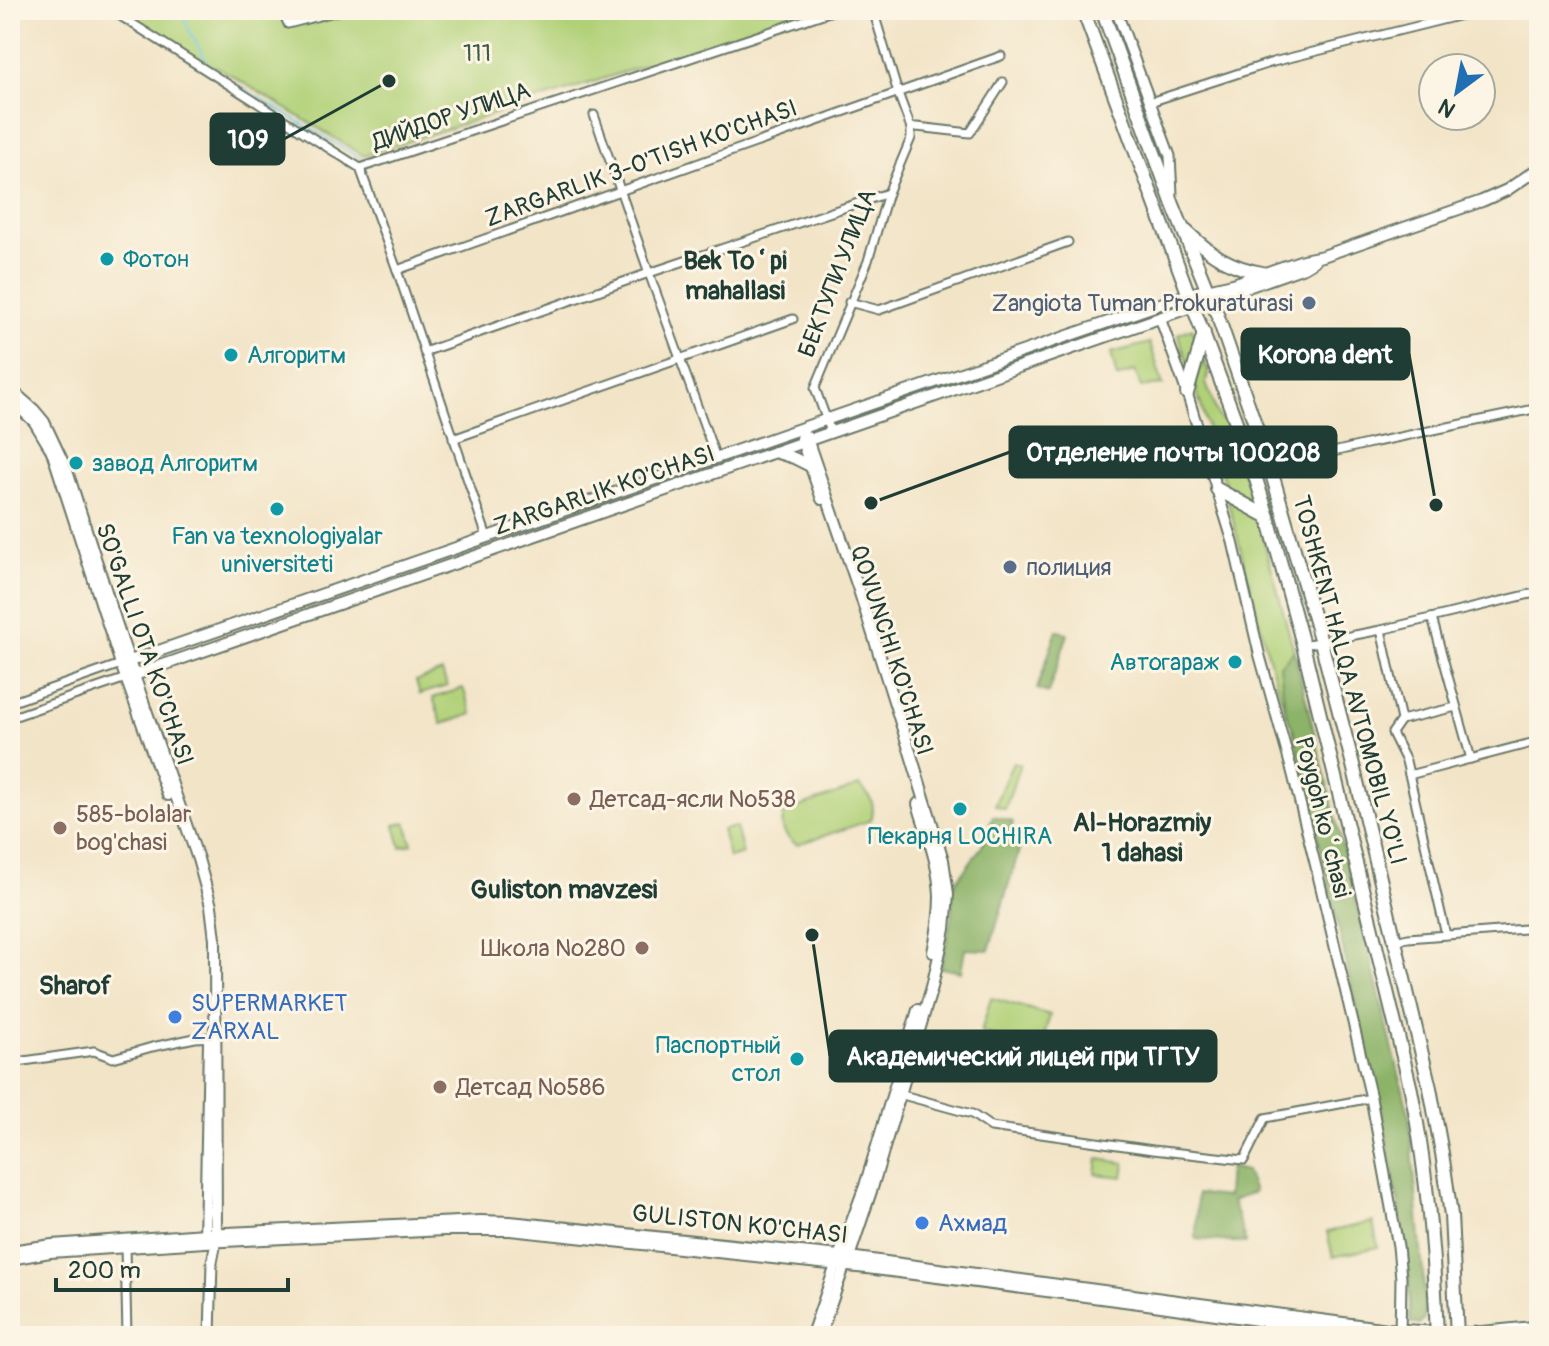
<svg xmlns="http://www.w3.org/2000/svg" width="1549" height="1346" font-family="Pangolin,sans-serif">
<rect width="100%" height="100%" fill="#fcf5e5"/>
<filter id="ink" filterUnits="userSpaceOnUse"><feTurbulence type="fractalNoise" baseFrequency=".0125" numOctaves="2"/><feDisplacementMap in="SourceGraphic" scale="16" xChannelSelector="R" yChannelSelector="G"/><feConvolveMatrix kernelMatrix="1 2 1 2 8 2 1 2 1" color-interpolation-filters="sRGB"/></filter>
<filter id="wash" filterUnits="userSpaceOnUse"><feTurbulence type="fractalNoise" baseFrequency=".006" numOctaves="4" result="noise"/><feDisplacementMap in="SourceGraphic" scale="32" xChannelSelector="R" yChannelSelector="G"/><feGaussianBlur stdDeviation="1.8" result="paint"/><feColorMatrix in="noise" values="0 0 0 0 0 0 0 0 0 0 0 0 0 0 0 0 0 1.4 0 .05"/><feComposite in="paint" operator="in"/></filter>
<g filter="url(#wash)">
<rect width="100%" height="100%" fill="#f2e4c7"/>
<g fill="#b1d178" stroke="#688756" stroke-width="2">
<polygon points="118,10 822,10 745,33 364,156 219,68 205,65"/>
<path d="M1192,328c6,15 2,27 -2,42l-12,-36z"/>
<polygon points="1150,343 1163,385 1141,387 1135,371 1117,378 1111,353"/>
<polygon points="1204,358 1208,372 1206,383 1218,416 1226,423 1253,501 1226,488 1194,382"/>
<path d="M1230,500l27,15 37,136 -14,14 5,45c-23,-68 -37,-138 -57,-207z"/>
<polygon points="442,672 447,686 420,694 416,681"/>
<polygon points="463,688 472,714 442,724 433,698"/>
<path d="M1013,762l7,2 -15,45 -10,-4c5,-15 12,-28 18,-43z"/>
<path d="M859,786c12,9 17,20 12,34l-74,25c-13,-8 -18,-19 -12,-33z"/>
<polygon points="406,822 412,844 401,847 395,825"/>
<polygon points="736,827 743,854 729,858 722,830"/>
<polygon points="991,998 1050,1015 1040,1050 981,1032"/>
<polygon points="1098,1159 1125,1163 1123,1177 1096,1174"/>
<polygon points="1373,1222 1378,1247 1333,1257 1327,1232"/>
</g>
<g fill="#8cb368" stroke="#56784e" stroke-width="2">
<polygon points="1057,630 1068,634 1048,693 1037,689"/>
<polygon points="1294,651 1409,1114 1423,1272 1425,1314 1424,1320 1419,1325 1411,1323 1409,1319 1410,1318 1409,1273 1403,1227 1378,1095 1363,1040 1326,871 1293,730 1285,710 1280,665"/>
<polygon points="993,816 1013,822 1010,833 1023,837 989,950 965,949 961,972 941,968 952,914 952,887 982,846"/>
<polygon points="1229,1167 1246,1171 1254,1192 1232,1201 1246,1243 1196,1239 1197,1194 1227,1197"/>
</g>
<g fill="none" stroke-linecap="round" stroke-linejoin="round">
<polyline stroke="#64c7e1" stroke-width="2" points="185,10 184,18 189,30 212,70 361,159"/>
</g>
</g>
<g filter="url(#ink)">
<g fill="none" stroke-linecap="round" stroke-linejoin="round">
<g stroke="#697767" stroke-width="11">
<g id="minor">
<polyline points="111,10 360,168"/>
<polyline points="282,10 288,24 342,10"/>
<polyline points="1150,102 1273,62 1482,10"/>
<polyline points="594,115 649,273 716,458"/>
<polyline points="911,128 917,127 970,133 1003,82"/>
<polyline points="360,168 835,10"/>
<polyline points="360,168 397,270 487,537"/>
<polyline points="397,270 1001,56"/>
<polyline points="849,302 879,310 1068,242"/>
<polyline points="424,352 649,273 888,193"/>
<polyline points="831,432 815,388 868,261 888,193 911,138 911,128 898,93 873,10"/>
<polyline points="453,439 793,319"/>
<polyline points="1270,467 1371,443 1539,408"/>
<polyline points="1432,618 1471,759"/>
<polyline points="1381,630 1401,720 1392,733 1406,761 1446,935"/>
<polyline points="1303,645 1381,630 1539,592"/>
<polyline points="10,703 121,664"/>
<polyline points="10,718 126,678"/>
<polyline points="1401,720 1456,707"/>
<polyline points="1409,775 1539,741"/>
<polyline points="1395,941 1408,938 1539,928"/>
<polyline points="10,1063 94,1051 113,1058 152,1047 195,1038 215,1037"/>
<polyline points="899,1094 972,1114 991,1127 1153,1150 1244,1160 1265,1118 1371,1098"/>
<polyline points="125,1246 127,1336"/>
<polyline points="1457,1333 1539,1325"/>
</g>
</g>
<g stroke="#697767" stroke-width="13">
<g id="tertiary">
<polyline points="1116,10 1170,156 1172,194"/>
<polyline points="1160,318 1187,393 1233,542 1259,653 1292,771 1316,867 1371,1098 1398,1246 1401,1278 1400,1336"/>
<polyline points="210,1336 212,1262 216,1242"/>
<polyline points="811,1336 836,1264"/>
<polyline points="820,1336 845,1265"/>
</g>
</g>
<g stroke="#697767" stroke-width="14">
<g id="secondary">
<polyline points="10,389 34,410 44,422 67,471 123,644 198,859 211,906 215,939 216,1240"/>
<polyline points="10,399 34,421 52,451 121,664 168,795"/>
<polyline points="806,436 859,590 911,755 943,860 948,894 945,929 932,987 872,1188 848,1260"/>
<polyline points="801,438 822,499"/>
<polyline points="774,452 794,458 810,466"/>
<polyline points="121,664 1189,294 1233,284 1303,260 1323,256 1482,201 1507,190 1539,168"/>
<polyline points="126,678 1211,300 1304,267 1314,261"/>
<path d="M918,804c9,30 21,60 22,92 0,19 -3,38 -7,56"/>
<polyline points="205,1240 209,1041"/>
<polyline points="10,1251 52,1245 205,1234 480,1221 510,1222 849,1257 1388,1329 1437,1332"/>
<polyline points="10,1259 50,1252 205,1242 444,1230 510,1230 867,1268 1147,1304 1367,1336"/>
<polyline points="837,1262 865,1186 918,1010"/>
</g>
</g>
<g stroke="#697767" stroke-width="16">
<g id="trunk">
<path d="M1083,10l166,447 19,60 35,128 108,445c16,81 23,163 26,246"/>
<polyline points="1102,10 1172,202 1217,314 1270,467 1321,642 1353,765 1430,1088 1442,1153 1451,1215 1457,1336"/>
<path d="M1186,231c24,23 43,36 76,42"/>
<polyline points="1187,393 1204,333"/>
<polyline points="1217,489 1268,517"/>
</g>
</g>
<use href="#minor" stroke="#fff" stroke-width="7"/>
<use href="#tertiary" stroke="#fff" stroke-width="9"/>
<use href="#secondary" stroke="#fff" stroke-width="10"/>
<use href="#trunk" stroke="#fff" stroke-width="12"/>
</g>
</g>
<g fill="#0f9aa8" stroke="#fcf5e5" stroke-width="3">
<circle cx="107" cy="259" r="8"/>
<circle cx="231" cy="355" r="8"/>
<circle cx="76" cy="463" r="8"/>
<circle cx="277" cy="509" r="8"/>
<circle cx="1235" cy="662" r="8"/>
<circle cx="960" cy="809" r="8"/>
<circle cx="797" cy="1059" r="8"/>
</g>
<g fill="#5c6f8a" stroke="#fcf5e5" stroke-width="3">
<circle cx="1309" cy="303" r="8"/>
<circle cx="1010" cy="567" r="8"/>
</g>
<g fill="#8d6e63" stroke="#fcf5e5" stroke-width="3">
<circle cx="574" cy="799" r="8"/>
<circle cx="60" cy="828" r="8"/>
<circle cx="642" cy="948" r="8"/>
<circle cx="440" cy="1087" r="8"/>
</g>
<g fill="#3f7fe0" stroke="#fcf5e5" stroke-width="3">
<circle cx="175" cy="1017" r="8"/>
<circle cx="922" cy="1223" r="8"/>
</g>
<g text-anchor="middle" stroke-width="6" stroke-linejoin="round" paint-order="stroke">
<g font-size="24" fill="#3c5b42" stroke="#fcf5e5">
<text x="477" y="61">111</text>
</g>
<g font-size="24" fill="#1f3d34" stroke="#fcf5e5">
<text transform="translate(451 116) rotate(-19)" y="8">ДИЙДОР УЛИЦА</text>
<text transform="translate(641 163) rotate(-20)" y="8">ZARGARLIK 3-O'TISH KO'CHASI</text>
<text transform="translate(837 273) rotate(-69)" y="8">БЕКТУПИ УЛИЦА</text>
<text transform="translate(604 490) rotate(-19)" y="8">ZARGARLIK KO'CHASI</text>
<text transform="translate(145 644) rotate(71)" y="8">SO'GALLI OTA KO'CHASI</text>
<text transform="translate(892 650) rotate(72)" y="8">QOVUNCHI KO'CHASI</text>
<text transform="translate(1350 680) rotate(75)" y="8">TOSHKENT HALQA AVTOMOBIL YO'LI</text>
<text transform="translate(1323 817) rotate(76)" y="8">Poygoh koʻchasi</text>
<text transform="translate(740 1224) rotate(6)" y="8">GULISTON KO'CHASI</text>
</g>
<g font-size="24" fill="#0d838f" stroke="#fcf5e5" text-anchor="start">
<text x="123" y="267">Фотон</text>
<text x="247" y="363">Алгоритм</text>
<text x="92" y="471">завод Алгоритм</text>
<text x="277" y="544" text-anchor="middle">Fan va texnologiyalar<tspan x="277" dy="28">universiteti</tspan></text>
<text x="1219" y="670" text-anchor="end">Автогараж</text>
<text x="960" y="844" text-anchor="middle">Пекарня LOCHIRA</text>
<text x="781" y="1053" text-anchor="end">Паспортный<tspan x="781" dy="28">стол</tspan></text>
</g>
<g font-size="24" fill="#4e5e75" stroke="#fcf5e5" text-anchor="end">
<text x="1293" y="311">Zangiota Tuman Prokuraturasi</text>
<text x="1026" y="575" text-anchor="start">полиция</text>
</g>
<g font-size="24" fill="#785e54" stroke="#fcf5e5" text-anchor="start">
<text x="590" y="807">Детсад-ясли №538</text>
<text x="76" y="822">585-bolalar<tspan x="76" dy="28">bog'chasi</tspan></text>
<text x="626" y="956" text-anchor="end">Школа №280</text>
<text x="456" y="1095">Детсад №586</text>
</g>
<g font-size="24" fill="#366cbe" stroke="#fcf5e5" text-anchor="start">
<text x="191" y="1011">SUPERMARKET<tspan x="191" dy="28">ZARXAL</tspan></text>
<text x="938" y="1231">Ахмад</text>
</g>
<g font-size="26" font-weight="bold" fill="#1f3d34" stroke="#fcf5e5">
<text x="735" y="269">Bek Toʻpi<tspan x="735" dy="30">mahallasi</tspan></text>
<text x="1142" y="831">Al-Horazmiy<tspan x="1142" dy="30">1 dahasi</tspan></text>
<text x="564" y="898">Guliston mavzesi</text>
<text x="75" y="994">Sharof</text>
</g>
</g>
<path fill="none" stroke="#1f3d34" stroke-width="3" d="M389 81L284 139M1436 505L1409 354M871 503L1010 452M812 935L830 1056"/>
<g fill="#1f3d34" stroke="#fcf5e5" stroke-width="3">
<circle cx="389" cy="81" r="8"/>
<circle cx="1436" cy="505" r="8"/>
<circle cx="871" cy="503" r="8"/>
<circle cx="812" cy="935" r="8"/>
</g>
<g fill="#1f3d34" stroke="#1f3d34" stroke-width="3">
<rect x="211" y="114" width="73" height="50" rx="8"/>
<rect x="1242" y="329" width="167" height="50" rx="8"/>
<rect x="1010" y="427" width="326" height="50" rx="8"/>
<rect x="830" y="1031" width="386" height="50" rx="8"/>
</g>
<g font-size="26" text-anchor="middle" font-weight="bold" fill="#fff">
<text x="248" y="148">109</text>
<text x="1325" y="363">Korona dent</text>
<text x="1173" y="461">Отделение почты 100208</text>
<text x="1023" y="1065">Академический лицей при ТГТУ</text>
</g>
<rect width="1549" height="1346" fill="none" stroke="#fcf5e5" stroke-width="40"/>
<g transform="translate(1457 92) rotate(212)"><circle r="38" fill="#fcf5e5" stroke="#a4ab9e" stroke-width="2"/>
<path d="M0-6L14 30L0 20L-14 30Z" fill="#1f6fb2"/>
<text y="-12" font-size="22" font-weight="bold" text-anchor="middle" fill="#1f3d34">N</text>
</g>
<path d="M56 1278v12h232v-12" fill="none" stroke="#1f3d34" stroke-width="4"/>
<text x="68" y="1278" font-size="24" fill="#1f3d34" stroke="#fcf5e5" stroke-width="6" paint-order="stroke">200 m</text>
</svg>
